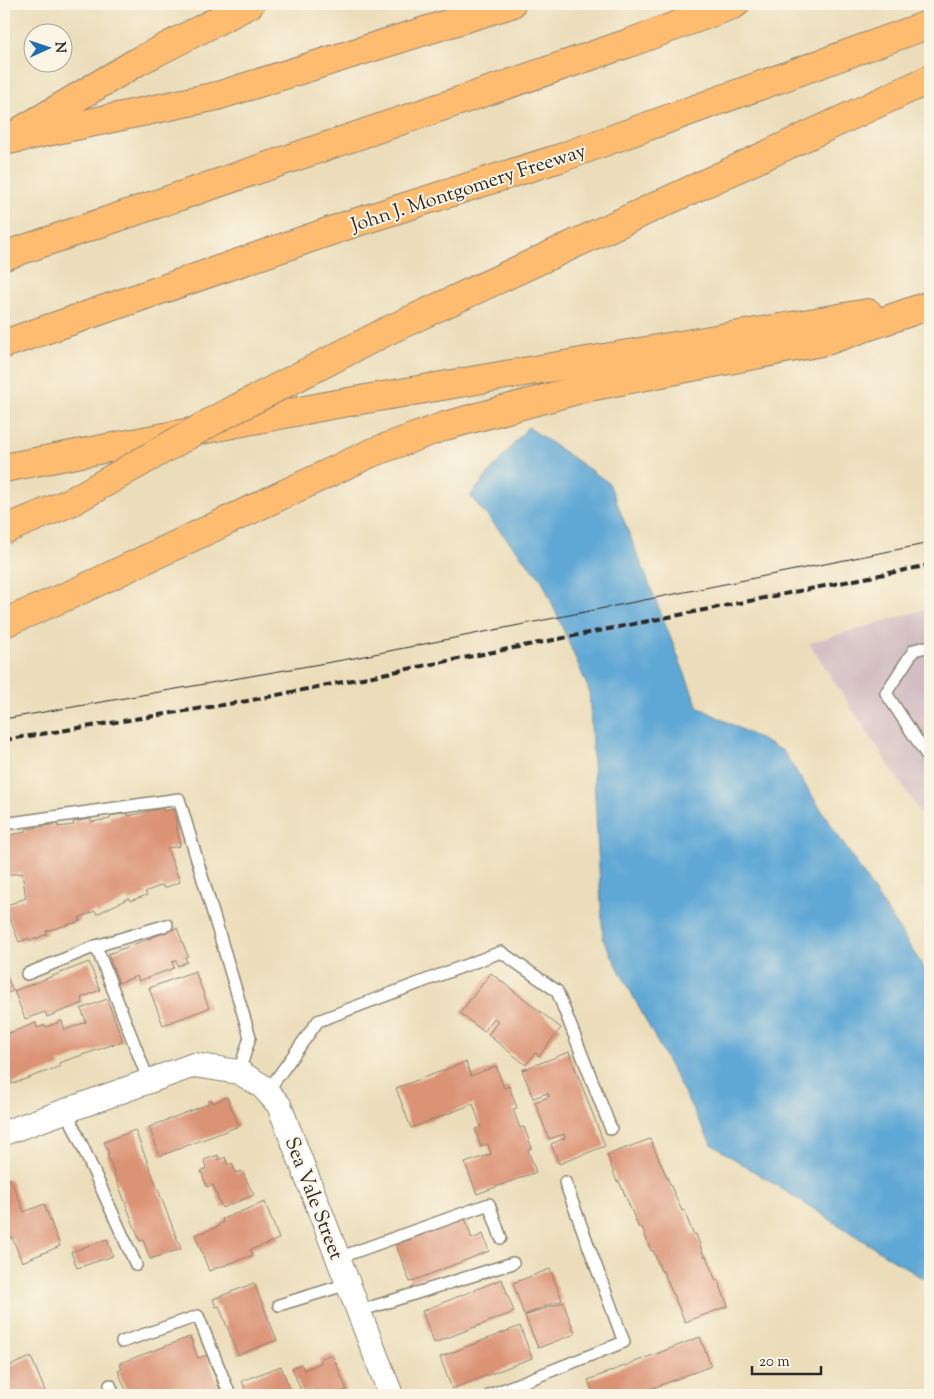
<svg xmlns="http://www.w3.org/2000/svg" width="934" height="1399" font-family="'Sorts Mill Goudy',serif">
<rect width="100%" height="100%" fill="#fcf5e5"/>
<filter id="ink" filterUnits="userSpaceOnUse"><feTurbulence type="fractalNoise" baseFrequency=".02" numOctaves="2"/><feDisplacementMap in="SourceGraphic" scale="10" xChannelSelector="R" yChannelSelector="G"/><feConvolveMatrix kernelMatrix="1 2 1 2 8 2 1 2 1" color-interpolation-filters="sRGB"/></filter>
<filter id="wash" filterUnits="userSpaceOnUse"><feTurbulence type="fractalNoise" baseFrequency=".0096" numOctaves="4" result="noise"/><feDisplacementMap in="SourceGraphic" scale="20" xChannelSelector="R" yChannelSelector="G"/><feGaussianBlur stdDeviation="1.12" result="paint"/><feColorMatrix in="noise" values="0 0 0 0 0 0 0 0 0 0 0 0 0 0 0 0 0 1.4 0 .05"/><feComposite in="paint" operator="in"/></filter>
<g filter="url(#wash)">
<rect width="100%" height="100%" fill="#ebddba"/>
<polygon fill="#d2bec3" points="930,608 930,828 809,643"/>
<polygon fill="#5ea7d5" stroke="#446980" points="528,427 609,483 698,707 783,751 930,977 930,1283 711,1144 603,939 589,690 542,580 470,496"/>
<g id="blocks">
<g fill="#db9376">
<polygon points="163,808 163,811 174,809 180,846 167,848 180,882 164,888 162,885 145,892 147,895 130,901 129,898 97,914 95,911 79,918 81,921 46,931 47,934 30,941 29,938 19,942 5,906 26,898 22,873 4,875 4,836 26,832 26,829 58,824 58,827 74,825 73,822 91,819 91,822 110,819 110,816 128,813 128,816"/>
<polygon points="177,928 188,956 185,957 187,962 178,966 176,961 172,962 174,968 139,981 137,976 119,983 108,954"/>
<polygon points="89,962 100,990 81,998 83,1003 47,1017 45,1012 25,1019 14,991"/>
<polygon points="4,969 13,991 6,994 8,1001 4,1003"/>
<polygon points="195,971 209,1008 163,1025 149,988"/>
<polygon points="491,973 561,1028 539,1056 535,1053 526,1065 488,1035 498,1021 494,1018 484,1032 460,1013"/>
<polygon points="107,999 123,1041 59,1063 61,1066 12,1084 4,1062 4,1035 36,1023 37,1028 45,1025 46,1027 62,1021 65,1030 86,1022 81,1009"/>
<polygon points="569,1052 605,1146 559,1164 551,1144 565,1138 564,1134 549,1139 535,1102 549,1097 548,1093 533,1098 522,1070"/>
<polygon points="466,1062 471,1076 496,1066 504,1088 509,1086 517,1108 513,1109 520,1128 524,1127 532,1148 528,1150 536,1172 477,1194 465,1163 491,1154 488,1144 481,1147 475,1129 481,1127 473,1104 411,1128 396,1088"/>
<polygon points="227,1097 239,1126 160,1156 149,1127 208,1104 208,1101 212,1100 213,1103"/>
<polygon points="135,1130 181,1249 150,1259 143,1240 140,1241 107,1155 109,1154 104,1142"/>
<polygon points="650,1139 682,1211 684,1210 693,1234 696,1234 704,1256 706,1256 716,1281 718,1280 728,1306 685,1322 663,1271 661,1271 653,1250 651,1251 642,1227 639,1228 619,1181 617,1182 607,1155"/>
<polygon points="218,1155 219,1160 225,1157 228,1165 232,1163 236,1173 242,1171 254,1195 222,1208 213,1185 207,1187 201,1171 206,1169 204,1160"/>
<polygon points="10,1178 24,1212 44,1204 60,1246 22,1262 12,1237 4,1240 4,1181"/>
<polygon points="265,1202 279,1239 250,1250 253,1255 209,1271 195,1235 219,1226 218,1224 223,1223 222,1219"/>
<polygon points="465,1218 472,1239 483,1234 489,1251 410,1282 396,1245"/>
<polygon points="107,1239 113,1256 77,1268 71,1252"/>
<polygon points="550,1269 562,1300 524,1315 513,1283"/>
<polygon points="502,1279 514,1312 434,1343 422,1311"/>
<polygon points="254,1283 277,1340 238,1355 219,1306 216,1307 213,1299"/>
<polygon points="563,1302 575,1334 538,1348 525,1316"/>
<polygon points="520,1326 532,1358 452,1389 440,1357"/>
<polygon points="190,1337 198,1358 207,1355 222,1395 128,1395 118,1371 122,1369 120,1363"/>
<polygon points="700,1337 711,1366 634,1395 594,1395 588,1380"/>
<polygon points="332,1354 347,1390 333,1395 312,1395 310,1389 302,1393 292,1368 301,1364 304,1370 321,1363 320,1359"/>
<polygon points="31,1357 45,1391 33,1395 9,1395 4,1382 4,1368"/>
<polygon points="281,1366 292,1394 247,1395 242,1381"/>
</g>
</g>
</g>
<g filter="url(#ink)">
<use href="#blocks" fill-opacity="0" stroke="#8b8472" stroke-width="1"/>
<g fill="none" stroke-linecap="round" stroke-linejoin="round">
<g stroke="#8b8472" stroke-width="14">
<g id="service">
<polyline points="930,646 914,650 886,693 930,760"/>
<polyline points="4,824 179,799 250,1037 239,1072"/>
<polyline points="27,974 96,946"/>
<polyline points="148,1079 96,946 167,925"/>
<polyline points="267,1092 318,1021 501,952 557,991 611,1129"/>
<polyline points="66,1110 136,1265"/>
<polyline points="338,1258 489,1204 501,1238"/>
<polyline points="279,1305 348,1284"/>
<polyline points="359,1311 513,1263"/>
<polyline points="122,1342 198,1316 230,1395"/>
<polyline points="110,1385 114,1395"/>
<polyline points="490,1395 624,1342 565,1182"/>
</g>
</g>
<g stroke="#8b8472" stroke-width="26">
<polyline id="minor" points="4,1133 194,1065 239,1072 262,1086 279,1105 391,1395"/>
</g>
<g stroke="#8b8472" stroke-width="30">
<g id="motorway">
<polyline points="22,130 137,62 250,4"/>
<polyline points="4,141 217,96 511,4"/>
<polyline points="4,256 629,43 735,4"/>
<polyline points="389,330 930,79"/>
<polyline points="4,344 351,224 560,158 930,24"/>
<polyline points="4,468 331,405 868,313"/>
<polyline points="4,623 72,594 371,453 445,426 584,388 826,341 930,305"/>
</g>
</g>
<use href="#service" stroke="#fff" stroke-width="11"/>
<use href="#minor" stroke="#fff" stroke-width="24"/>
<use href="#motorway" stroke="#febc70" stroke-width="28"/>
<polyline stroke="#2b2b2b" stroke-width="1" points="4,719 354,658 930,543"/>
<polyline stroke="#2b2b2b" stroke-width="4" stroke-dasharray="8 4" stroke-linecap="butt" points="4,740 247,701 930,565"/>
<g stroke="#8b8472" stroke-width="30" stroke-linecap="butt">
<polyline id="motorway-bridge" points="4,530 71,502 220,417 389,330"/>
</g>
<use href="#motorway-bridge" stroke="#febc70" stroke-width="28"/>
</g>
</g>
<g text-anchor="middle" stroke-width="4" stroke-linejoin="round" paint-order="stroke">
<g font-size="20" fill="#2b2b2b" stroke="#fcf5e5">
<text transform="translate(468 187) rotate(-18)" y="7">John J. Montgomery Freeway</text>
<text transform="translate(315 1198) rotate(69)" y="7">Sea Vale Street</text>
</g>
</g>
<rect width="934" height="1399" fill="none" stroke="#fcf5e5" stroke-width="20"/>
<g transform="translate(48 48) rotate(87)"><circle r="24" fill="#fcf5e5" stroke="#a8a49b"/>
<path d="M0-4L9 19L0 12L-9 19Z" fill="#1f6fb2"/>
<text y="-8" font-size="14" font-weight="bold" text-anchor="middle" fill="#2b2b2b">N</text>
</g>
<path d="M752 1366v8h69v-8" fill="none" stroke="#2b2b2b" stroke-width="2.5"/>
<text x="759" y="1366" font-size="15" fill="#2b2b2b" stroke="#fcf5e5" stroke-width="4" paint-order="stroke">20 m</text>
</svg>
